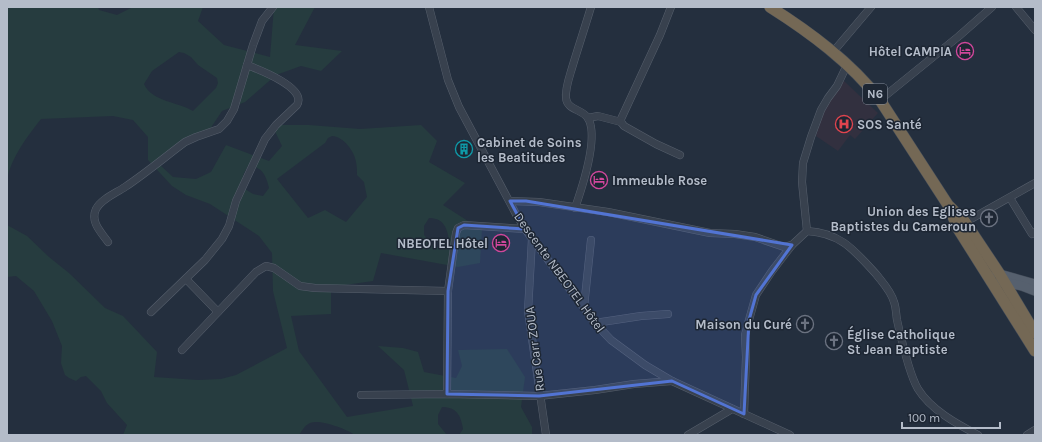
<svg xmlns="http://www.w3.org/2000/svg" width="1042" height="442" font-family="Karla,sans-serif">
<rect width="100%" height="100%" fill="#242f3e"/>
<polygon fill="#32303f" points="844,81 878,113 855,139 850,135 838,151 816,136 828,98"/>
<path fill="#263c3f" fill-rule="evenodd" d="M7,7h91l1,3 18,5 16,-8h70l-5,14 26,24 46,12 4,-50h41l-20,38 47,6 -21,20 -20,-5 -25,9 -31,27 -23,9 -12,18 -50,36 13,12 23,2 15,-7 15,-27 43,16 13,-15 -10,-21h37l51,4 61,-4 16,16 -8,21 36,21 -22,22 39,25 -2,33 -22,4 -77,-14 -8,28 -42,6v27l-40,2 8,35 48,66 66,-11 -9,-36 -26,-24 25,2 15,4 6,20 32,6 6,-12 -4,-16 49,-1 18,28 -4,30 11,20v8h-73l4,-6c-2,-13 -6,-22 -21,-22l-4,8v9l9,11h-92c-9,-6 -35,-16 -45,-12 -6,3 -8,8 -11,12h-176l4,-10 -20,-22 -6,-12 -15,-15 -5,1 -5,4 -7,-3 -4,-3 -4,-12 1,-17 -10,-25 -18,-30 -18,-15 -9,1v-52l20,11 22,21 20,16 36,35 18,8 34,36 -3,25 44,3 23,-1 15,-4 51,-27 -14,-57 -1,-38 -13,-17 -49,-32 -24,-9 -14,-9 -24,-26v-23l-15,-17 -20,-4 -72,3c-14,18 -29,37 -34,60zM179,52l5,1 7,4 7,8 19,13 1,5 -2,5 -23,23c-14,-9 -41,-9 -49,-27l8,-13zM332,136c11,0 23,16 24,26 1,4 1,9 1,13l7,7 3,15 -21,25 -21,-12 -17,8 -31,-39 48,-36 3,-5zM248,166c14,0 18,9 21,22l-6,8 -10,-2 -13,-8 4,-13zM429,218c14,0 18,9 20,22l-6,9 -9,-3 -10,-11v-9z"/>
<g fill="none" stroke-linecap="round" stroke-linejoin="round">
<g stroke="#565f6c" stroke-width="8">
<g id="minor">
<polyline points="429,7 448,80 459,107 517,216 525,229 595,323 611,340 645,365 672,381 790,435"/>
<polyline points="671,7 660,35 621,119 621,122 624,126 656,144 680,155"/>
<polyline points="1016,7 1035,30"/>
<polyline points="833,52 871,7"/>
<polyline points="880,100 959,36 992,7"/>
<polyline points="588,118 598,116 621,122"/>
<polyline points="1010,198 1032,234 1035,232"/>
<path d="M510,201l29,1 69,10 102,21 25,1 20,3 29,10 8,-2 15,-14c34,2 47,19 69,43 7,9 15,17 18,28 2,5 2,12 3,18 4,18 12,54 21,69 13,21 39,35 60,46"/>
<path d="M575,208c7,-20 24,-71 13,-90 -6,-9 -21,-8 -22,-20 -1,-9 3,-20 6,-30 6,-20 13,-41 19,-61"/>
<polyline points="962,224 1035,183"/>
<polyline points="807,231 802,182 803,163 811,137 821,110 828,98 837,86 847,65"/>
<polyline points="532,239 528,311 546,435"/>
<path d="M108,242c-7,-10 -18,-20 -12,-33 5,-10 20,-16 29,-22 21,-14 40,-30 60,-45l11,-5 23,-8 8,-8 7,-12 19,-64 9,-24 11,-14"/>
<polyline points="186,279 218,312"/>
<polyline points="448,291 456,233 458,228 464,225 525,229"/>
<polyline points="584,307 591,240"/>
<path d="M151,312l54,-52 17,-21 7,-13 7,-25 29,-62 11,-14 21,-20c10,-17 -37,-35 -50,-40"/>
<polyline points="595,323 641,316 668,314"/>
<polyline points="182,350 256,272 266,266 274,268 300,286 315,288 448,291 447,394"/>
<polyline points="361,395 447,394 539,396 595,390 634,384 672,381"/>
<polyline points="744,414 746,357 745,335 749,320 756,295 772,271 792,245"/>
<polyline points="688,435 732,409"/>
<polyline points="1027,435 1035,430"/>
</g>
</g>
<g stroke="#414a57" stroke-width="10">
<g id="major">
<polyline points="996,273 1035,284"/>
<polyline points="1000,281 1022,286 1035,291"/>
</g>
</g>
<g stroke="#434c59" stroke-width="12">
<g id="highway">
<path d="M770,7c41,26 80,55 110,93l68,105 17,17 34,51 36,60"/>
<polyline points="951,211 957,227 1035,351"/>
</g>
</g>
<use href="#minor" stroke="#38414e" stroke-width="7"/>
<use href="#major" stroke="#56606e" stroke-width="9"/>
<use href="#highway" stroke="#746855" stroke-width="11"/>
</g>
<path fill="#5274d3" fill-opacity="0.2" stroke="#5274d3" stroke-width="3" stroke-linejoin="round" d="M510,201h16l266,44 -36,50 -7,25 -5,94 -72,-33 -133,15 -92,-2 1,-103 10,-63 6,-3 61,4z"/>
<defs>
<g id="hotel-ring" transform="scale(0.9)"><circle r="9.5" fill="#1d2633" stroke="#d1479c" stroke-width="1.5"/><path d="M-6-4.5h1.5V1H6V5H4.5V3h-9V5H-6ZM-4 0a1.8 1.8 0 1 1 3.6 0ZM.5 0V-2.5h3Q6-2.5 6 0Z" fill="#d1479c"/></g>
<g id="hospital-ring" transform="scale(0.9)"><circle r="9.5" fill="#1d2633" stroke="#e0444e" stroke-width="1.5"/><path d="M-5-5h3v3.5h4V-5h3V5h-3V1.5h-4V5h-3Z" fill="#e0444e"/></g>
<g id="building-ring" transform="scale(0.9)"><circle r="9.5" fill="#1d2633" stroke="#0f9aa8" stroke-width="1.5"/><path d="M-4-6H4V6H1V3H-1V6H-4ZM-2.5-4.3h1.7v1.8h-1.7ZM.8-4.3h1.7v1.8H.8ZM-2.5-1h1.7V.8h-1.7ZM.8-1h1.7V.8H.8Z" fill="#0f9aa8"/></g>
<g id="church-ring" transform="scale(0.9)"><circle r="9.5" fill="#1d2633" stroke="#6b7280" stroke-width="1.5"/><path d="M-1.2-6h2.4v3.5h3.3v2.4h-3.3V6h-2.4V-.1h-3.3v-2.4h3.3Z" fill="#6b7280"/></g>
</defs>
<g fill-rule="evenodd">
<use href="#hotel-ring" x="965" y="51"/>
<use href="#hospital-ring" x="844" y="124"/>
<use href="#building-ring" x="464" y="149"/>
<use href="#hotel-ring" x="599" y="180"/>
<use href="#church-ring" x="989" y="218"/>
<use href="#hotel-ring" x="501" y="243"/>
<use href="#church-ring" x="805" y="324"/>
<use href="#church-ring" x="834" y="341"/>
</g>
<g text-anchor="middle" stroke-width="3" stroke-linejoin="round" paint-order="stroke">
<rect fill="#1d2633" stroke="#878f9c" stroke-width="1" x="863" y="84" width="24" height="20" rx="3"/>
<g font-size="12" font-weight="bold" fill="#b4bcc9">
<text x="875" y="98">N6</text>
</g>
<g font-size="13" font-weight="bold" fill="#b4bcc9" stroke="#1d2633" text-anchor="end">
<text x="952" y="56">Hôtel CAMPIA</text>
<text x="857" y="129" text-anchor="start">SOS Santé</text>
<text x="477" y="147" text-anchor="start">Cabinet de Soins<tspan x="477" dy="15">les Beatitudes</tspan></text>
<text x="612" y="185" text-anchor="start">Immeuble Rose</text>
<text x="976" y="216">Union des Eglises<tspan x="976" dy="15">Baptistes du Cameroun</tspan></text>
<text x="488" y="248">NBEOTEL Hôtel</text>
<text x="792" y="329">Maison du Curé</text>
<text x="847" y="339" text-anchor="start">Église Catholique<tspan x="847" dy="15">St Jean Baptiste</tspan></text>
</g>
<g font-size="13" fill="#b4bcc9" stroke="#1d2633">
<text transform="translate(560 272) rotate(54)" y="5">Descente NBEOTEL Hôtel</text>
<text transform="translate(534 349) rotate(-97)" y="5">Rue Carr ZOUA</text>
</g>
</g>
<rect width="1042" height="442" fill="none" stroke="#b4bcc9" stroke-width="16"/>
<path d="M902 422v6h98v-6" fill="none" stroke="#b4bcc9" stroke-width="2"/>
<text x="908" y="422" font-size="12" fill="#b4bcc9" stroke="#1d2633" stroke-width="3" paint-order="stroke">100 m</text>
</svg>
